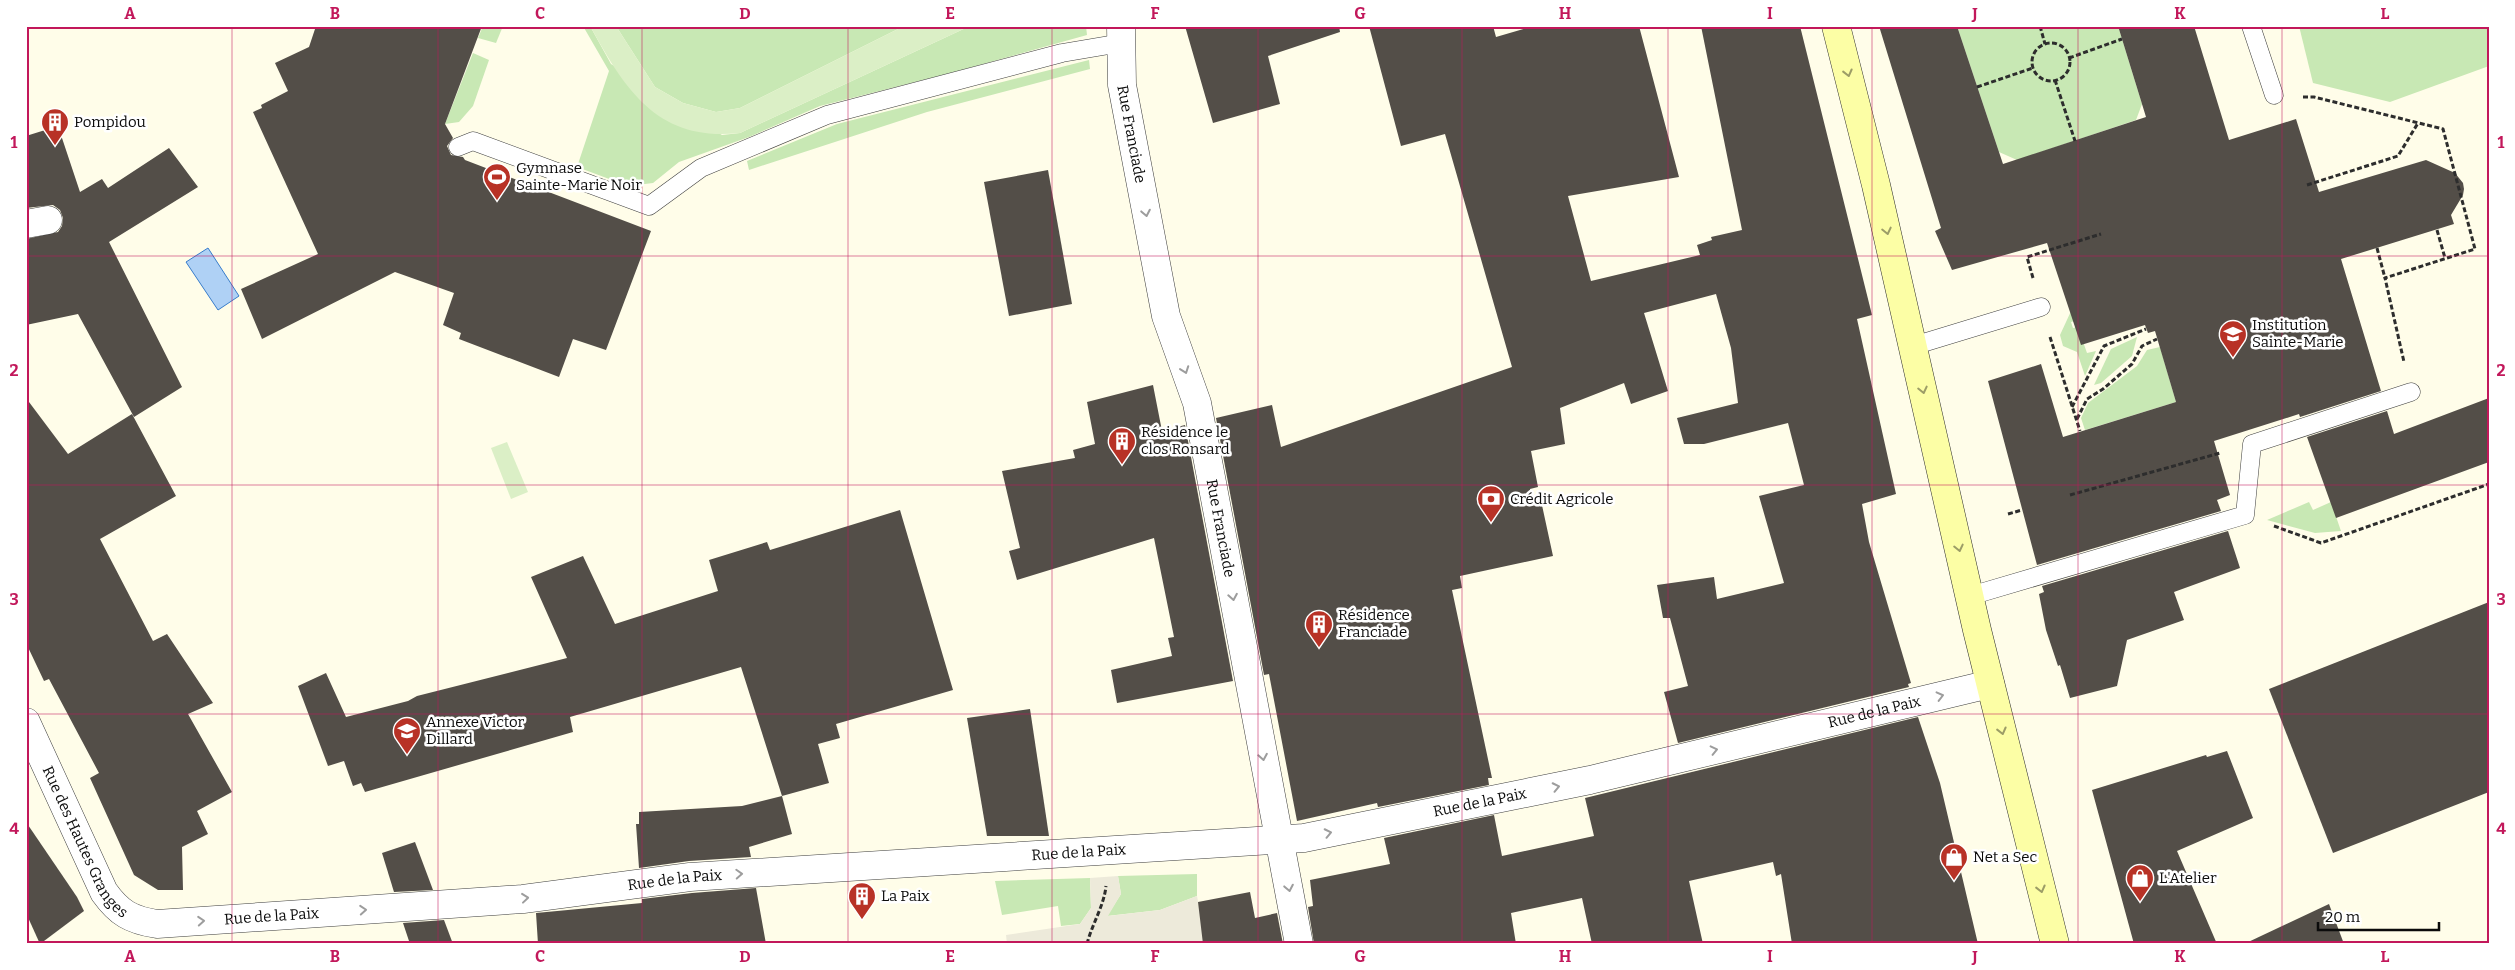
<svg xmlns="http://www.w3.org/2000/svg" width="2515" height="970" font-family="Bitter,serif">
<rect width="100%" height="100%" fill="#fffde9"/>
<g fill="#c8e8b4">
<polygon points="483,26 503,26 496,43 478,38"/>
<polygon points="583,26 590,26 611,64 722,135 740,133 970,26 1086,26 1087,35 951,73 820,106 749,137 679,162 653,183 628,186 577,167 609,71"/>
<polygon points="616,26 904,26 740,108 716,112 683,103 655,87"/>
<polygon points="1957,26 2118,26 2142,104 2136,120 2017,160 1999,152"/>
<polygon points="2299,26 2489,26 2489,66 2390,102 2313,83"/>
<polygon points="473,53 489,60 473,106 459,122 445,124"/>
<polygon points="1089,60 1090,69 927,112 749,170 747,161 837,124"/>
<polygon points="2072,309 2075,321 2071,322 2073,328 2078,327 2087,353 2096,351 2085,376 2077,352 2063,346 2060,335"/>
<polygon points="2137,337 2132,356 2101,383 2094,385 2111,349"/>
<polygon points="2160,347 2176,402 2085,430 2081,418 2088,403 2137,366 2147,350"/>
<polygon points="2309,502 2313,510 2331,502 2341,531 2315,533 2267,520"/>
<polygon points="1197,874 1197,896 1160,910 1107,916 1121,894 1118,876"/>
<polygon points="1090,878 1091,908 1080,924 1061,926 1058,906 1002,915 995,881"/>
</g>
<g fill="#dbefc6">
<path d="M590,26h26l39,61 28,16 33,9 24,-4 164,-82h66l-230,107c-82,9 -114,-42 -150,-107z"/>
<polygon points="507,442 528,492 511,499 491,448"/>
</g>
<polygon fill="#edeada" points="1118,876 1121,894 1108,916 1160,910 1197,896 1206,944 1007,944 1006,935 1080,924 1091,908 1090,878"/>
<polygon fill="#afd1f5" stroke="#377ccb" points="208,248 239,296 218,310 186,262"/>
<g fill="#534e48">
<polygon points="316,26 482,26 445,124 453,138 447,146 451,155 463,157 465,160 651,231 606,350 573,339 559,377 459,339 461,333 443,325 454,293 395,272 262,339 241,289 318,254 253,112 262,108 261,105 288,91 275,63 309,47"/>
<polygon points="1185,26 1339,26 1340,32 1268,56 1280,104 1213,123"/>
<polygon points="1369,26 1493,26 1496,37 1534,26 1639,26 1679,177 1568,196 1591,281 1700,255 1697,245 1712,240 1711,237 1742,230 1701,26 1800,26 1872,315 1857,319 1896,494 1862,504 1869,542 1911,683 1908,684 1909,687 1678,743 1664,692 1688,686 1670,618 1663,618 1657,585 1714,577 1717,599 1784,583 1759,496 1804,485 1788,423 1704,444 1684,444 1677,418 1738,403 1731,348 1716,294 1644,313 1668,391 1631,404 1624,383 1560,408 1565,444 1531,451 1538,487 1530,489 1531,496 1540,496 1553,556 1460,576 1462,588 1452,590 1492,778 1488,778 1489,785 1378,807 1377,803 1297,821 1269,674 1264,675 1216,418 1272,405 1281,447 1512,367 1445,134 1401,146"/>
<polygon points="1879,26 1957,26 2003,164 2146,117 2118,26 2194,26 2229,140 2296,119 2319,192 2426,160 2455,173 2463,183 2464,189 2463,195 2451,215 2454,224 2341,259 2381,391 2300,417 2299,414 2214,441 2230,495 2217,500 2221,511 2037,565 1988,381 2041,364 2063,437 2176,402 2155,331 2148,333 2145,325 2081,345 2047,243 1952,270 1935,231 1941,228"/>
<polygon points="58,126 80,192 102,179 108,188 169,148 198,187 109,242 182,387 134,417 78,314 26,325 26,239 58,232 62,226 63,218 60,210 53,205 26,208 26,136"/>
<polygon points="1048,170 1072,304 1009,316 984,182"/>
<polygon points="1153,385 1162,431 1185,425 1233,681 1117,703 1111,670 1172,656 1168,638 1174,637 1154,538 1017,580 1009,551 1020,548 1002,471 1075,458 1073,450 1095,444 1087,402"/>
<polygon points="26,398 68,454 132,414 176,496 100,539 153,641 167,634 213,703 188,714 232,792 197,811 208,834 182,847 183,890 158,890 134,875 90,778 99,773 49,679 44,681 26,643"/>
<polygon points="2489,398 2489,462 2336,518 2307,437 2387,411 2394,434"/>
<polygon points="900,510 953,690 836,724 840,738 818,744 829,783 782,796 741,667 570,717 573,732 365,792 361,783 353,786 344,761 328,766 298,686 326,673 346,717 408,701 417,696 567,658 531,577 583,556 615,624 718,591 709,560 767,542 770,550"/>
<polygon points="2228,531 2240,568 2174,592 2184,620 2127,640 2117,686 2070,698 2060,665 2058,666 2046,630 2039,594 2044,592 2042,586"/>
<polygon points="2489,602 2489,792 2333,853 2269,689"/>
<polygon points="1030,709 1049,836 987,836 967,718"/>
<polygon points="1918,717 1940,783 1978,944 1792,944 1781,874 1776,876 1773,862 1689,881 1703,944 1592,944 1582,898 1511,913 1516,944 1314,944 1308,907 1313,906 1310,880 1390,864 1384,838 1494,815 1502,856 1594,836 1585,798"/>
<polygon points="2227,751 2253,818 2177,851 2217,944 2134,944 2092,790 2206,755 2207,757"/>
<polygon points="782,796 792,834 749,847 751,857 689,861 639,868 636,824 639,824 639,812 742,806"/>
<polygon points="26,822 77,897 84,911 40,944 26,913"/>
<polygon points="415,842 433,890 394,892 382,853"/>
<polygon points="756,888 766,944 538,944 536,913 642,903 642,899 692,893"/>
<polygon points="1250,892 1255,918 1277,913 1283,944 1203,944 1198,902"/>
<polygon points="2329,904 2344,944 2244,944"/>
<polygon points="444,920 453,944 410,944 403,923"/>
</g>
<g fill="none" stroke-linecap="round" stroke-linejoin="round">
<g stroke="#3e3e3e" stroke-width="19">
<g id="lane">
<polyline points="2251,26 2274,95"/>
<polyline points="458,147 473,141 649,206 701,168 827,115 1062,53 1121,43"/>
<polyline points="1913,346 2041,307"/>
<polyline points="1970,596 2245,515 2252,444 2411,392"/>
</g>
</g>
<g stroke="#3e3e3e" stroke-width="29">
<g id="street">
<path id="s1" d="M1121,26l1,59 44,231 31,87 102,541"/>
<polyline points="26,224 48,220"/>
<path id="s2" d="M26,722l78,170c15,21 27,28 53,32l366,-25 167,-22 614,-39 286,-58 400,-96"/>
</g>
</g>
<g stroke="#2d2d2d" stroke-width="29">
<polyline id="secondary" points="1836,26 1876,185 1977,630 2055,944"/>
</g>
<g stroke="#2d2d2d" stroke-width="3" stroke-dasharray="5 2.5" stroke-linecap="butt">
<polyline points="2040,26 2045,44"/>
<circle cx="2051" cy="62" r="19"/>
<polyline points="2069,58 2122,39"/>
<polyline points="2055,80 2075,141"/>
<polyline points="1977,87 2033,68"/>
<polyline points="2303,97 2314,97 2443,129 2475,249 2385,278 2404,362"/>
<polyline points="2307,185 2398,156 2418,123"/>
<polyline points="2437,230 2445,258"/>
<polyline points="2377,248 2385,278"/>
<polyline points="2033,278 2027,257 2101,234"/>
<polyline points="2050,337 2080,431"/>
<polyline points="2072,407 2104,346 2146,329"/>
<polyline points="2077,419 2087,399 2103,389 2132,364 2142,346 2157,339"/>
<polyline points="2070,495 2220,453"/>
<polyline points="2008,514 2022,510"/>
<polyline points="2274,526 2321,543 2489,484"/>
<path d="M1087,944c5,-20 17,-38 19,-58"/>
</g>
<use href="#lane" stroke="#fff" stroke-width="18"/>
<use href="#street" stroke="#fff" stroke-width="28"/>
<use href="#secondary" stroke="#fcfea5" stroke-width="28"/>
</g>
<defs><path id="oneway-chevron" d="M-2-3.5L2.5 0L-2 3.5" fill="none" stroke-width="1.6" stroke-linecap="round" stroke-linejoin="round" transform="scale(1.25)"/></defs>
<g stroke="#9c9d67">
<use href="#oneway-chevron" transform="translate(1848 73) rotate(76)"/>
<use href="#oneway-chevron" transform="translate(1887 231) rotate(77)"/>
<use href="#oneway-chevron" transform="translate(1923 390) rotate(77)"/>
<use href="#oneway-chevron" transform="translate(1959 548) rotate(77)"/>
<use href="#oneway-chevron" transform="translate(2002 731) rotate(76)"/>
<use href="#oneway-chevron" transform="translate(2041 889) rotate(76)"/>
</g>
<g stroke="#9d9d9d">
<use href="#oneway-chevron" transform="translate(1146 213) rotate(79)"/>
<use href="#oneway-chevron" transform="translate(1185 370) rotate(70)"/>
<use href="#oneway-chevron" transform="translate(1233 597) rotate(80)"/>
<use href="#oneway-chevron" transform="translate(1940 696) rotate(-14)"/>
<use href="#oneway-chevron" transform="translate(1714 750) rotate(-13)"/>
<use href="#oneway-chevron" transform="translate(1263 757) rotate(80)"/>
<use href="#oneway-chevron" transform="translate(1556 787) rotate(-12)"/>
<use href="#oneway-chevron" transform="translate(1328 833) rotate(-12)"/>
<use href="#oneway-chevron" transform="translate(739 874) rotate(-3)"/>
<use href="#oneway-chevron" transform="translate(1289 888) rotate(79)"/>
<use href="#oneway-chevron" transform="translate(525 898) rotate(-6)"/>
<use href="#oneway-chevron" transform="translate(363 910) rotate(-4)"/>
<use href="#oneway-chevron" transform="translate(201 921) rotate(-4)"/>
</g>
<path fill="none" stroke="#c2185b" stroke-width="1" stroke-opacity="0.55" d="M232,26v918M438,26v918M642,26v918M848,26v918M1052,26v918M1258,26v918M1462,26v918M1668,26v918M1872,26v918M2078,26v918M2282,26v918M26,256h2463M26,485h2463M26,714h2463"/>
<defs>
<g id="building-pin" transform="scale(1.4375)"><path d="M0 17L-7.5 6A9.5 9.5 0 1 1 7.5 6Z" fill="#b83226" stroke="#fff"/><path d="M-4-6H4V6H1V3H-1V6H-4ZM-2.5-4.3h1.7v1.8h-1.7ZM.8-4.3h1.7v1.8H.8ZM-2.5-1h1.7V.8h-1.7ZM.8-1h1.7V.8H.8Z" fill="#fff"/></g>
<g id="stadium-pin" transform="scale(1.4375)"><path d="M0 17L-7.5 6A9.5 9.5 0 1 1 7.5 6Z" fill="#b83226" stroke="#fff"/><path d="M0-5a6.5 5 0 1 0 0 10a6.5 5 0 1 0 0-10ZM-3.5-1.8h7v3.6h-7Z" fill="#fff"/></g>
<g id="school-pin" transform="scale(1.4375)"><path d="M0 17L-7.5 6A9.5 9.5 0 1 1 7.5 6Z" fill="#b83226" stroke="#fff"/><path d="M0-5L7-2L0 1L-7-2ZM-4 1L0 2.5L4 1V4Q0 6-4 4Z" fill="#fff"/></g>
<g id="bank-pin" transform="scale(1.4375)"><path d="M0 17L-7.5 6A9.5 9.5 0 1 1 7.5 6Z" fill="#b83226" stroke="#fff"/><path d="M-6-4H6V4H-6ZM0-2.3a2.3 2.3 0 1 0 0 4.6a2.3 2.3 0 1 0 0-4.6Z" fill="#fff"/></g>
<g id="shop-pin" transform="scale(1.4375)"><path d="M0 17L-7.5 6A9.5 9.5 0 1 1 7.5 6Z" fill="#b83226" stroke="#fff"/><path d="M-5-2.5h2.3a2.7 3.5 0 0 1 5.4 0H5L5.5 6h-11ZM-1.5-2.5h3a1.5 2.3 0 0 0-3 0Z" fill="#fff"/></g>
</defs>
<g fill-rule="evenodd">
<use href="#building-pin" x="55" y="122"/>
<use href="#stadium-pin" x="497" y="177"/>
<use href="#school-pin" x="2233" y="334"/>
<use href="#building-pin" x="1122" y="441"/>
<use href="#bank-pin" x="1491" y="499"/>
<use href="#building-pin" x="1319" y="624"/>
<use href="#school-pin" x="407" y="731"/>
<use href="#shop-pin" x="1954" y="857"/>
<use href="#shop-pin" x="2140" y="878"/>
<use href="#building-pin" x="862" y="896"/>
</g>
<g text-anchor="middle" stroke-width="5" stroke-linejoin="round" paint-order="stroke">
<g font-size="15" fill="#0b0b0b" stroke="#fff" text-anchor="start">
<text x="74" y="127">Pompidou</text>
<text x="516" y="173">Gymnase<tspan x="516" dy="17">Sainte-Marie Noir</tspan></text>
<text x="2252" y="330">Institution<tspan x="2252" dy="17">Sainte-Marie</tspan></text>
<text x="1141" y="437">Résidence le<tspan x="1141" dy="17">clos Ronsard</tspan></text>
<text x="1510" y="504">Crédit Agricole</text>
<text x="1338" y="620">Résidence<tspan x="1338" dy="17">Franciade</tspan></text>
<text x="426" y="727">Annexe Victor<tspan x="426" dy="17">Dillard</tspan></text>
<text x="1973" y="862">Net a Sec</text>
<text x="2159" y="883">L'Atelier</text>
<text x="881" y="901">La Paix</text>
</g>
<g font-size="15" fill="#0b0b0b" stroke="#fff">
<text dy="5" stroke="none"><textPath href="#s1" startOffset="109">Rue Franciade</textPath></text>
<text dy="5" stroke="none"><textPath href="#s1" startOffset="514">Rue Franciade</textPath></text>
<text dy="5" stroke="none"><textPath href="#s2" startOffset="1986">Rue de la Paix</textPath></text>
<text dy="5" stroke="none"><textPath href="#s2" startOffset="1581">Rue de la Paix</textPath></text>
<text dy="5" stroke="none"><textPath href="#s2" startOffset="134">Rue des Hautes Granges</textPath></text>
<text dy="5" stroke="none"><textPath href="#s2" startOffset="1176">Rue de la Paix</textPath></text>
<text dy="5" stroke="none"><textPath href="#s2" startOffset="771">Rue de la Paix</textPath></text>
<text dy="5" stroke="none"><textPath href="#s2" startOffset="366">Rue de la Paix</textPath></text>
</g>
</g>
<rect width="2515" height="970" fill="none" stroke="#ffffff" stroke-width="55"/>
<path d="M2318 922v8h121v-8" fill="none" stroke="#0b0b0b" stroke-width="2.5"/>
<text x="2325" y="922" font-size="15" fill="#0b0b0b" stroke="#ffffff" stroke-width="4" paint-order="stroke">20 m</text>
<rect x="28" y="28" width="2460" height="914" fill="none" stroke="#c2185b" stroke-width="2"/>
<g font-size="16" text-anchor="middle" font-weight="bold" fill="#c2185b">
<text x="130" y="19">A</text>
<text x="335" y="19">B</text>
<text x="540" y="19">C</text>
<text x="745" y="19">D</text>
<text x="950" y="19">E</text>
<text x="1155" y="19">F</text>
<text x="1360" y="19">G</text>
<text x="1565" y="19">H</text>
<text x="1770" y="19">I</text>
<text x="1975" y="19">J</text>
<text x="2180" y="19">K</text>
<text x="2385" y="19">L</text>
<text x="14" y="148">1</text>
<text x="2501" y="148">1</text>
<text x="14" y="376">2</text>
<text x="2501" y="376">2</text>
<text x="14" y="605">3</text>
<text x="2501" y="605">3</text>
<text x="14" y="834">4</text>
<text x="2501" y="834">4</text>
<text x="130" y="962">A</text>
<text x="335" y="962">B</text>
<text x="540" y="962">C</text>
<text x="745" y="962">D</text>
<text x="950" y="962">E</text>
<text x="1155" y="962">F</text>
<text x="1360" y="962">G</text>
<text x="1565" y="962">H</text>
<text x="1770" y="962">I</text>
<text x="1975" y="962">J</text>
<text x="2180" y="962">K</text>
<text x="2385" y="962">L</text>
</g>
</svg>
